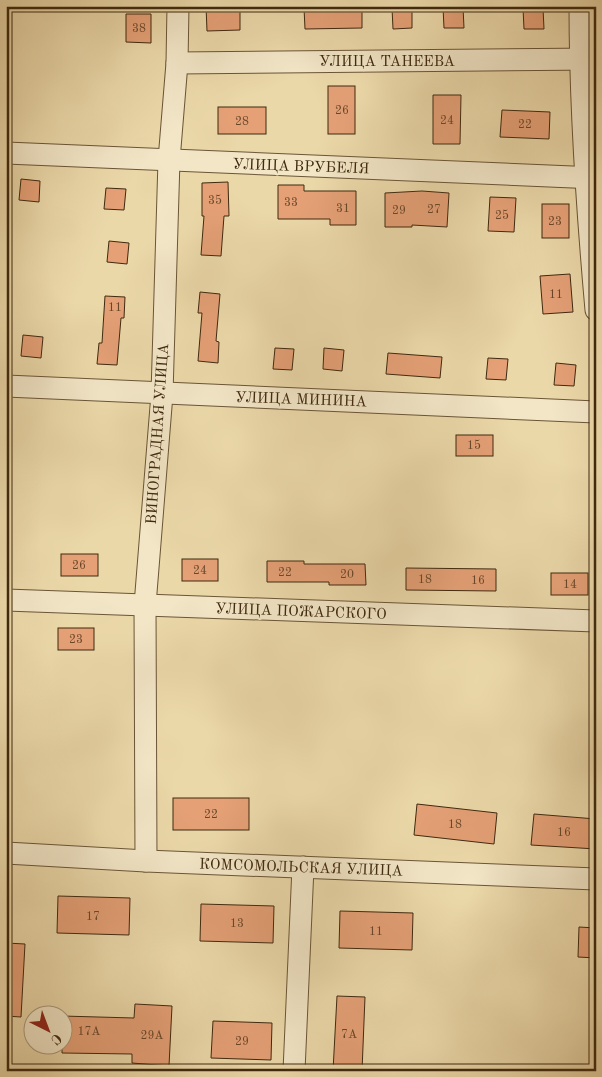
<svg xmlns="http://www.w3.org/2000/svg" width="602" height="1077" font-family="'Old Standard TT',serif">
<rect width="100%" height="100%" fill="#ebd8a9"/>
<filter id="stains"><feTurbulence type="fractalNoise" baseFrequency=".004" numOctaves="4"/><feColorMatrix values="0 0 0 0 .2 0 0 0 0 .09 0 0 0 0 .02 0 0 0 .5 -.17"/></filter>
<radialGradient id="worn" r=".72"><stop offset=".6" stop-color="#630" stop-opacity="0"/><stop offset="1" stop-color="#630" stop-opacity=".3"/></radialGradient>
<g fill="#e5a076" stroke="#3f290f">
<polygon points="206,6 240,6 240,30 207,31"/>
<polygon points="362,6 362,28 305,29 304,8"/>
<polygon points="412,7 412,28 393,29 392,8"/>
<polygon points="443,7 463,7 464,28 444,28"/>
<polygon points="523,8 543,8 544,29 524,29"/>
<polygon points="126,14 151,14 151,43 126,42"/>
<rect x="328" y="86" width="27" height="48"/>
<polygon points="433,95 461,95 460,144 433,144"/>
<rect x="218" y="107" width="48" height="27"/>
<polygon points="502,110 550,112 549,139 500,137"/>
<polygon points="21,179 40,181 39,202 19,200"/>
<polygon points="228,182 229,216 224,216 221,256 201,255 204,216 202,216 202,183"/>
<polygon points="278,185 304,185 304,191 356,191 356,225 330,225 330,219 278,219"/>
<polygon points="106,188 126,189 124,210 104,209"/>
<polygon points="422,191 449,193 447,227 412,225 412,227 385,227 385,193"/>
<polygon points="490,197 516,198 514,232 488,231"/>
<rect x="542" y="204" width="27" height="34"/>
<polygon points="109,241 129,243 127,264 107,262"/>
<polygon points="570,274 573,312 543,314 540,276"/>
<polygon points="200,292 220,294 216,341 219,342 218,363 198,361 202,313 198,313"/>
<polygon points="105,296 125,297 124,318 121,318 117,365 97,364 99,343 102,343"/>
<polygon points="23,335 43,337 41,358 21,356"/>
<polygon points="275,348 294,349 292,370 273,369"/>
<polygon points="324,348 344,350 342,371 323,369"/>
<polygon points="388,353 442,357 440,378 386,374"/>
<polygon points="488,358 508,359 506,380 486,379"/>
<polygon points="556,363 576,365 574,386 554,385"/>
<rect x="456" y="435" width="37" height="21"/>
<rect x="61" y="554" width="37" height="22"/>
<rect x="182" y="559" width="36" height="22"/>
<polygon points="267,561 304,561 304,564 365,564 366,585 329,585 329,582 267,582"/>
<polygon points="406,568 496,569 496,591 406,590"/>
<rect x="551" y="573" width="37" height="22"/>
<rect x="58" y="628" width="36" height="22"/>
<rect x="173" y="798" width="76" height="32"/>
<polygon points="417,804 497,813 494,844 414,835"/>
<polygon points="534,814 596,819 596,849 531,845"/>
<polygon points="58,896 130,898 129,935 57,933"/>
<polygon points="201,904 274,906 273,943 200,941"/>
<polygon points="340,911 413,913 412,950 339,948"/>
<polygon points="579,927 596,928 596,958 578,957"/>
<polygon points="6,943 25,944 21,1017 6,1016"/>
<polygon points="337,996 365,997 362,1071 333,1071"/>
<polygon points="135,1004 172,1006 169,1066 132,1063 132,1054 62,1053 62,1016 134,1018"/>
<polygon points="213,1021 272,1023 271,1060 211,1058"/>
</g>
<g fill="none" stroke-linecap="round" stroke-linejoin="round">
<g stroke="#6a5536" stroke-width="23">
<g id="minor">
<path d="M580,6c0,102 7,203 16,304"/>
<polyline points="177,63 596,59"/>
<polyline points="6,153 596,178"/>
<polyline points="6,386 596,412"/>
<polyline points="6,600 596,621"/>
<polyline points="6,853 146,861 596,879"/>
<polyline points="146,861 145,605 162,394 169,160 177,63 178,6"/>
<polyline points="294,1071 303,867"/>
</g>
</g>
<use href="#minor" stroke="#f2e6c7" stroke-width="21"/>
</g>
<g text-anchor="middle" stroke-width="4.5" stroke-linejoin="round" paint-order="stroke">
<g font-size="12" fill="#684729">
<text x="139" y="32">38</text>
<text x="342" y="114">26</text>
<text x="447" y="124">24</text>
<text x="242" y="125">28</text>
<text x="525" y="128">22</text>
<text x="215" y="204">35</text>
<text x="291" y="206">33</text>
<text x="343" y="212">31</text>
<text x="434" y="213">27</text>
<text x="399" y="214">29</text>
<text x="502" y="219">25</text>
<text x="555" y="225">23</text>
<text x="556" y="298">11</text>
<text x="115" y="311">11</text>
<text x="474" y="449">15</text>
<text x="79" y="569">26</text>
<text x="200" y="574">24</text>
<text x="285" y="576">22</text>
<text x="347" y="578">20</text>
<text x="425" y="583">18</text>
<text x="478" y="584">16</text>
<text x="570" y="588">14</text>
<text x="76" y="643">23</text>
<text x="211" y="818">22</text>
<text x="455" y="828">18</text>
<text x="564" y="836">16</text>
<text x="93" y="920">17</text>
<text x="237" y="927">13</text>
<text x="376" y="935">11</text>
<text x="89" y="1035">17А</text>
<text x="349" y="1038">7А</text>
<text x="152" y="1039">29А</text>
<text x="242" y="1045">29</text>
</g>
<g font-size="15" fill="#3f290f" stroke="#f2e6c7">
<text x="387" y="66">УЛИЦА ТАНЕЕВА</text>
<text transform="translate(301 166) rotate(2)" y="5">УЛИЦА ВРУБЕЛЯ</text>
<text transform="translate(301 399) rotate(2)" y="5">УЛИЦА МИНИНА</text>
<text transform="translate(157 434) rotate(-86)" y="5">ВИНОГРАДНАЯ УЛИЦА</text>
<text transform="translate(301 611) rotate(2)" y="5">УЛИЦА ПОЖАРСКОГО</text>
<text transform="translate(301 867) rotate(2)" y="5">КОМСОМОЛЬСКАЯ УЛИЦА</text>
</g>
</g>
<rect width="602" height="1077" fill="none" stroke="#ebd8a9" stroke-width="25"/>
<rect x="8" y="8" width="587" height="1062" fill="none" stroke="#3f290f" stroke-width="2.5"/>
<rect x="12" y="12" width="577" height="1052" fill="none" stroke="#3f290f"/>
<g transform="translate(48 1030) rotate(138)"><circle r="24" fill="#f2e6c7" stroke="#aa9a7d"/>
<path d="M0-4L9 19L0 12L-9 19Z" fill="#8f2418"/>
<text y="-8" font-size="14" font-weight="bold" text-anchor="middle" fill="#3f290f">С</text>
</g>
<rect width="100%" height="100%" filter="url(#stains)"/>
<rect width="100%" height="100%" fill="url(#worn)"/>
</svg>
